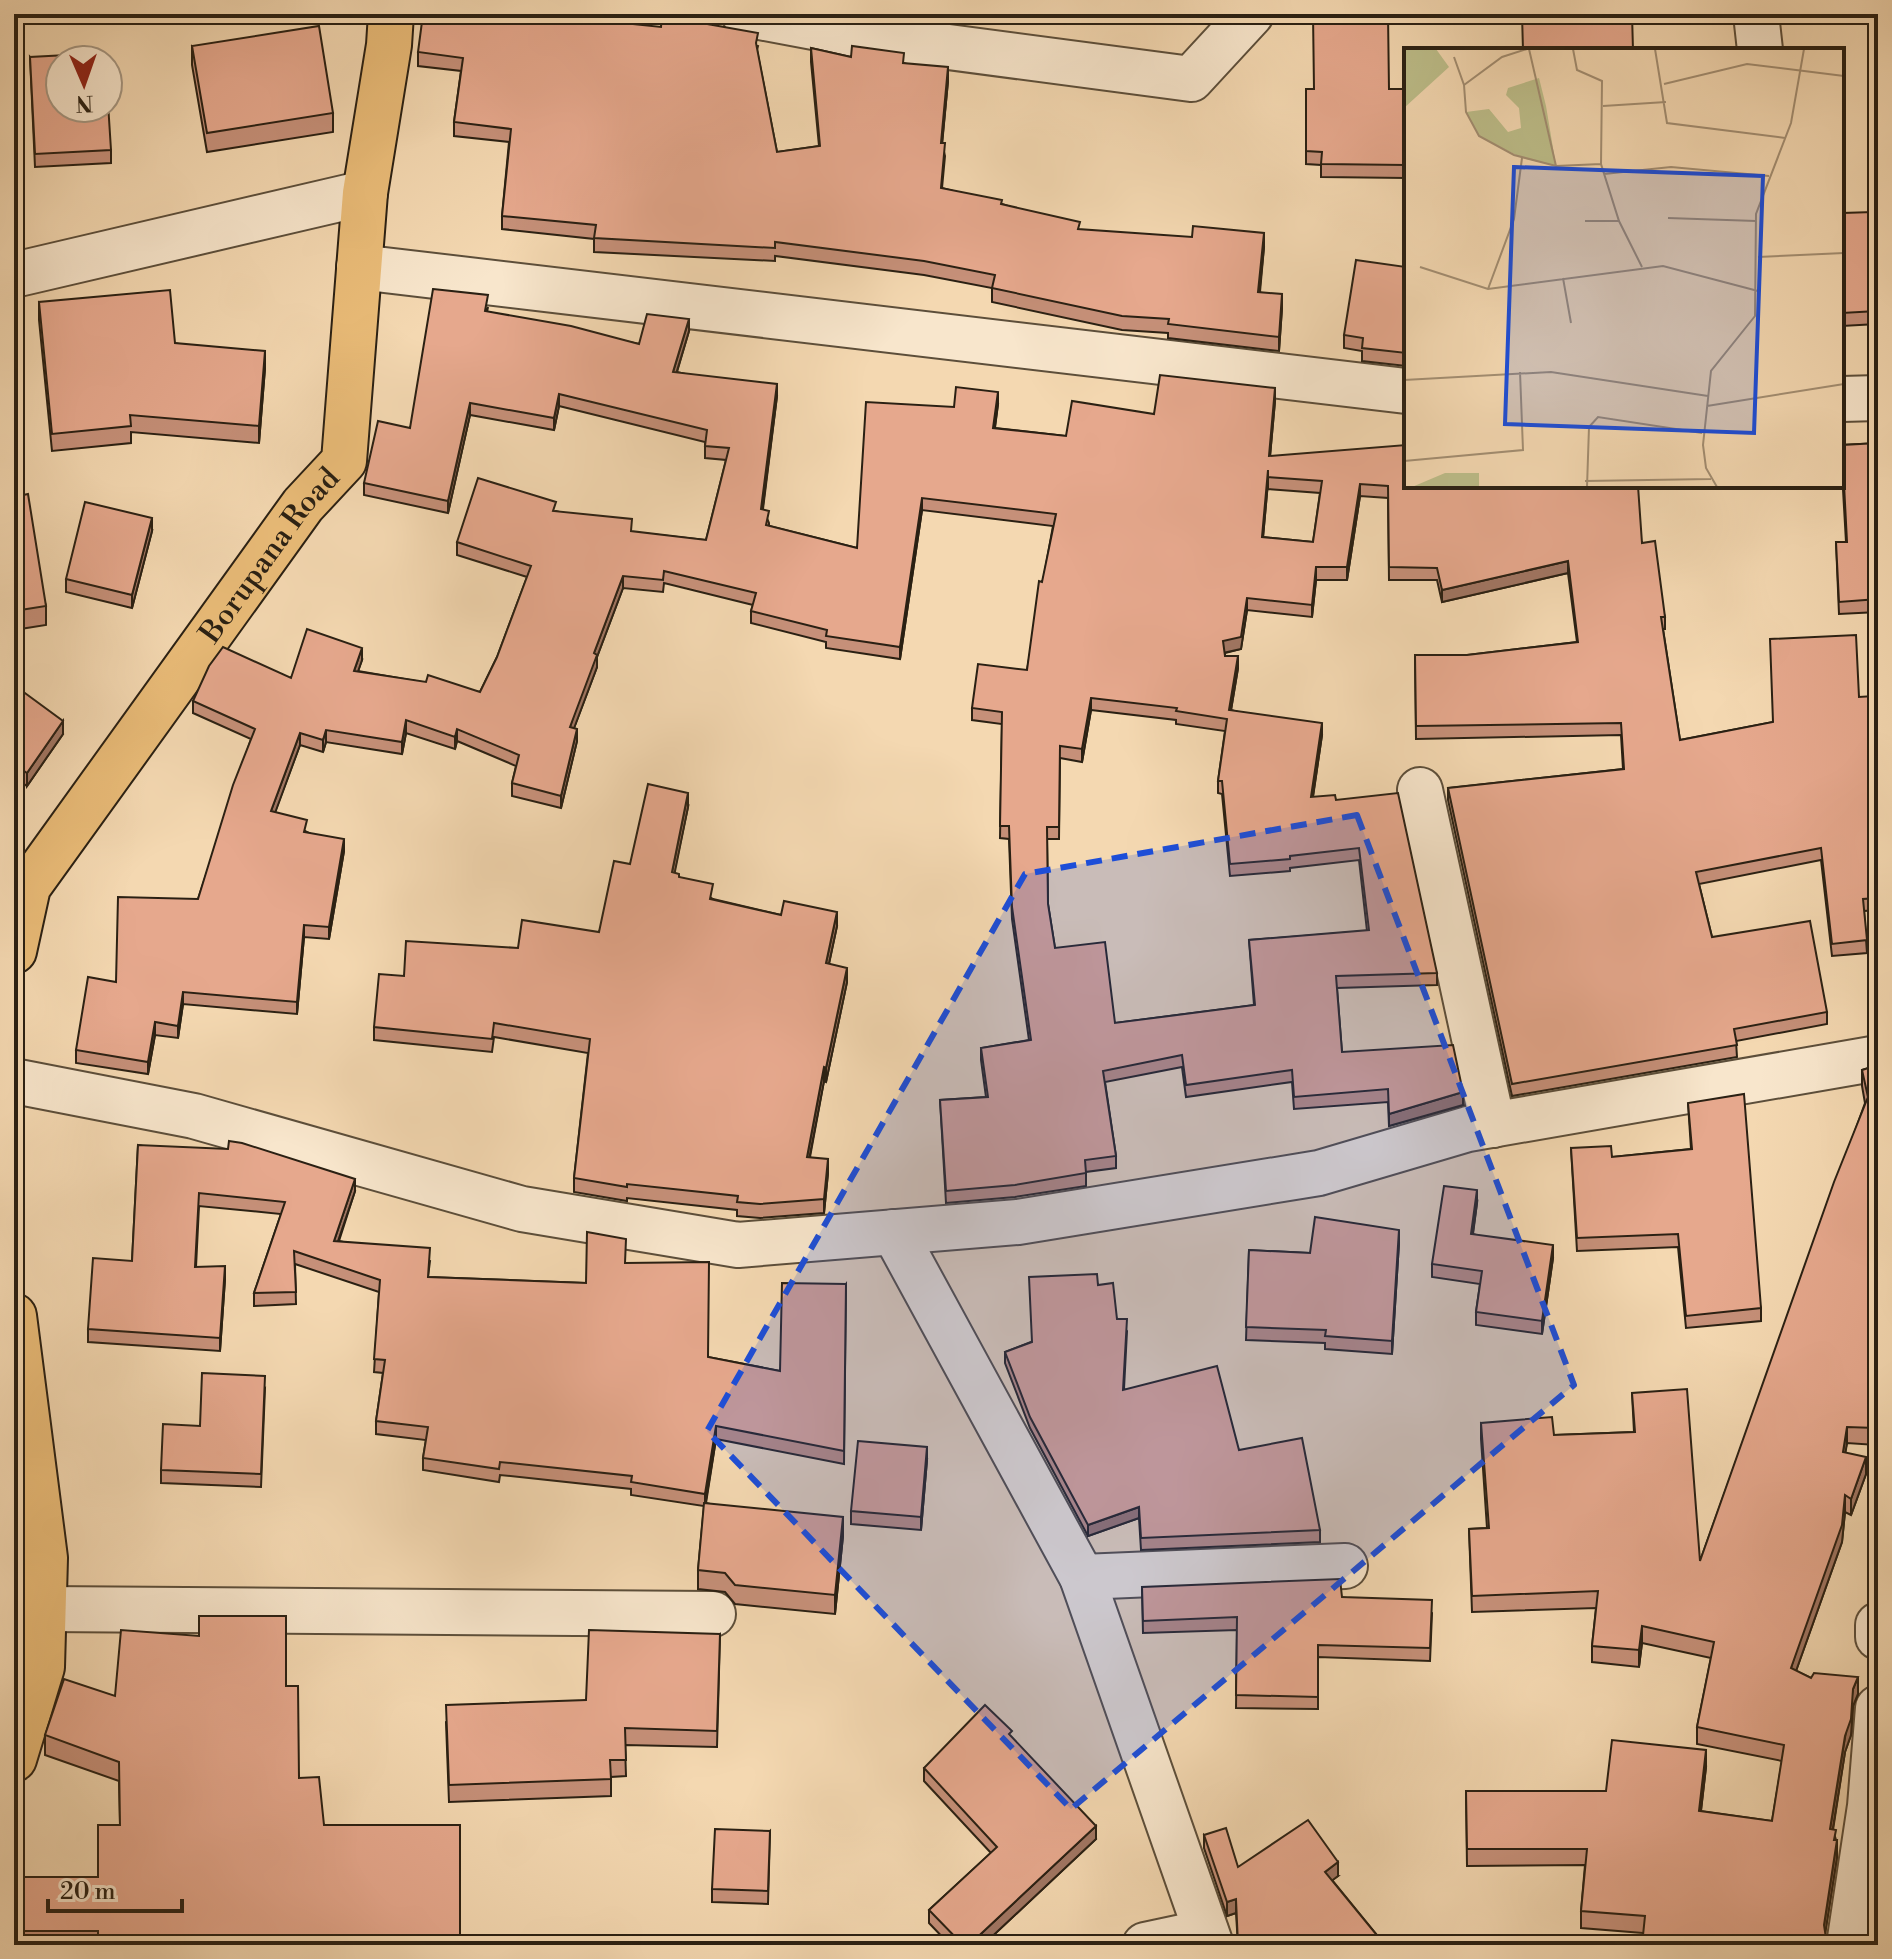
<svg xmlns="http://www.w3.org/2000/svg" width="1892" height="1959" font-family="'Libre Bodoni',serif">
<rect width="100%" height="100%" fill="#f4d8b1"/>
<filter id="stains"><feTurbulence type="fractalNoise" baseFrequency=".0025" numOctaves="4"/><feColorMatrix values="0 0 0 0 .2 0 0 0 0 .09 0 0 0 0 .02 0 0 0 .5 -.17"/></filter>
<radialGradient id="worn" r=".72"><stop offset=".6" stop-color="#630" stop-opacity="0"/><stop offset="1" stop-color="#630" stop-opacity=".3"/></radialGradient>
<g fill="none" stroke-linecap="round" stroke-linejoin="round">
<g stroke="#5c4e3a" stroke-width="48">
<g id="minor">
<polyline points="744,14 850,34 1191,79 1251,14"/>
<polyline points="1756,14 1760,50"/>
<polyline points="359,267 1406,391"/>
<polyline points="14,275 365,193"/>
<polyline points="1842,399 1878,398"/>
<polyline points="1420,790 1493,1125"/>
<polyline points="14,1081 194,1116 522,1209 738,1245 1018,1222 1319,1173 1468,1129 1878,1058"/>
<polyline points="894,1232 1082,1577 1211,1945"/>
<polyline points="1082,1577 1345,1566"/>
<polyline points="44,1609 713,1614"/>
<polyline points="1878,1625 1878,1637"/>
<polyline points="1145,1945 1206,1932"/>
<polyline points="1849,1945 1870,1806 1878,1708"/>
</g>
</g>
<g stroke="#2a2013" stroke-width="48">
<g id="major">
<path id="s1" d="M14,951l14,-64 275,-382 41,-44 21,-268 24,-148 2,-31"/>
<polyline points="14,1316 45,1558 42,1667 14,1759"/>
</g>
</g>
<use href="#minor" stroke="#f8e6cc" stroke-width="44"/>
<use href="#major" stroke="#eabc78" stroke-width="44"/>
</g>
<g fill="#c69079" stroke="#2a2013" stroke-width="2" fill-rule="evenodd">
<polygon points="890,14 908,14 908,16"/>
<polygon points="556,16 758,46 757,50 777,152 819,146 811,62 811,48 851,57 904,63 948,81 942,143 945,156 942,188 1002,204 1080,230 1264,247 1260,292 1282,308 1279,351 1168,338 1168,333 1122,330 992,302 992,288 924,275 775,256 775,261 594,252 594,239 502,229 502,216 509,142 454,136 454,122 461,71 418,66 418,52"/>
<polygon points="192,46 333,113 333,132 207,152 192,65"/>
<polygon points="30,57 111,150 111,163 35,167"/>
<polygon points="1306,89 1406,89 1406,178 1321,177 1321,165 1306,164"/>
<polygon points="1842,213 1877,311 1877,324 1842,326"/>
<polygon points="1406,267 1406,366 1362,361 1362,351 1344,348 1344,335"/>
<polygon points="39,302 175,343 265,368 259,443 131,432 131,443 52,451 39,320"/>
<path d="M488,307l-1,5 152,32 50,-13 -12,41 100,24 -14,113 6,14v3l88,22 97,-141 44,-3 -3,24 71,8 88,-22 121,-13 -5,55 136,30 236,57 23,74v12h-2l17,111 93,-18 86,-25 17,65h2v148l-14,1 3,42 -35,3 -11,-96 -122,24 13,53 115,75v12l-91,17 1,16 -225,39 -64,-296v-12l175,-19 -2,-34 -205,4 -1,-84h52l110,-13 -9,-69 -126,29 -5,-22h-48l-1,-82 -28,-2 -13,84h-31l-4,37 -65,-7 -6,39 -16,4v3l13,12 -7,42 91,25 -9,62 23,3 101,173v12l-100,3 5,64 121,53 -74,21 -1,-24 -94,7 -2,-27 -106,15 -4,-30 -77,15 11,74v12l-30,4v14l-71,11 -69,6 -6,-103 46,-3 -5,-37v-12l48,-8 -17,-121 -3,-80 -9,-1 2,-114 -30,-4v-12l55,-38 26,-144 -131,-16 -22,149 -74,-11v-6l-75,-19v-12l2,-6 -89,-22 -1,9 -40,-4 -26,69v10l-23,61 3,13 -16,67 -49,-12v-13l4,-17 -59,-25 -2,8 -49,-16 -4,21 -76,-12 -3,10 -23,-7 -25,67 32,20 37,19 -15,88 -25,-2 -7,77 -114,-10 -5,34 -23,-3 -7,39 -72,-11v-13l40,-68 82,-83 53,-160 -58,-26v-12l98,-23 71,-18 -4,11 122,21 17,-35 30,-80 -70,-22v-13l99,-31 76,21 74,8 20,-80 -21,-2v-16l-146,-36 -5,24 -84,-15 -22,98 -84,-18v-12l46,-55zM1268,482v7l52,4 -7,49 -50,-5zM1091,710l85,10v4l49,7 -7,50v12l4,1 8,82 60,-5v-3l69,-8 8,71 -118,9 5,65 -139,18 -60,-75 -7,-44 -1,-65h12l1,-81 22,4z"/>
<polygon points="1878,443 1878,612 1839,614 1836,542 1846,542 1842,472 1842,445"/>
<polygon points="14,497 46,606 46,625 14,630"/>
<polygon points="152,531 132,608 66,592 66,579"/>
<polygon points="14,685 63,734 27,786 14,777"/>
<polygon points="688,807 674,873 679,877 713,899 781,915 837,926 829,964 847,982 826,1082 824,1081 810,1157 828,1173 824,1213 760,1218 737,1216 737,1210 627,1198 627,1201 574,1192 574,1178 588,1053 494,1037 492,1052 374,1040 374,1027 404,976 518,948 599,932 630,864"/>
<polygon points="1878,1065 1876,1445 1847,1443 1845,1452 1866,1474 1851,1515 1845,1512 1842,1542 1796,1671 1811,1678 1858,1694 1853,1706 1851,1735 1845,1752 1833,1830 1836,1840 1837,1857 1825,1933 1643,1933 1581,1928 1581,1911 1585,1865 1467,1866 1466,1791 1606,1791 1706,1767 1701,1811 1772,1821 1782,1761 1697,1744 1697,1727 1711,1658 1642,1643 1639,1667 1592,1662 1592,1646 1596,1608 1472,1612 1469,1529 1487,1528 1481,1439 1481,1423 1554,1435 1634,1432 1632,1393 1700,1561 1865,1103 1862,1086 1862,1070"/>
<polygon points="1688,1103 1761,1308 1761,1321 1686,1328 1678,1247 1577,1251 1571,1148 1612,1157 1691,1149"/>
<polygon points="138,1145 355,1191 339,1241 430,1261 428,1277 586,1283 625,1263 708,1357 780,1371 846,1284 844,1464 716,1439 706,1503 843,1536 835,1614 735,1604 725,1592 698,1589 698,1570 704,1506 631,1495 631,1489 500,1475 499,1482 423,1470 423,1458 426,1440 376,1434 376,1421 383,1373 374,1372 379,1292 295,1264 296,1304 254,1306 254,1293 281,1214 199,1206 196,1267 225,1279 220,1351 88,1342 88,1329 132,1261"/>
<polygon points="1477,1203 1473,1234 1553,1258 1542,1334 1476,1325 1476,1312 1480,1284 1432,1277 1432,1264"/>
<polygon points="1399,1243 1392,1354 1325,1349 1325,1343 1246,1340 1249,1250 1310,1253"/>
<polygon points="1098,1285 1117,1319 1127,1331 1124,1389 1239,1450 1320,1530 1320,1542 1141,1550 1139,1518 1088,1536 1030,1428 1005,1363 1005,1352 1031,1342"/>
<polygon points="265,1388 261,1487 161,1483 161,1470 200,1426"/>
<polygon points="927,1460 921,1530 851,1524 851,1511"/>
<polygon points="1142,1587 1342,1597 1432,1613 1430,1661 1318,1657 1318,1709 1236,1708 1237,1630 1143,1633"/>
<polygon points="720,1634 717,1747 625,1745 626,1776 611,1777 611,1796 449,1802 446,1722 586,1700"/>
<polygon points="286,1686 299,1778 324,1825 460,1825 460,1945 14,1945 14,1877 98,1877 120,1825 119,1781 45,1755 45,1735 115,1696"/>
<polygon points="1012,1738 1096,1839 983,1945 950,1945 929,1923 929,1910 991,1853 924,1781 924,1768"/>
<polygon points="770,1831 768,1904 712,1902 712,1889"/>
<polygon points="1204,1835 1238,1867 1338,1876 1332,1880 1385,1945 1238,1945 1236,1913 1227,1916 1204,1848"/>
</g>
<g fill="#a17663" stroke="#2a2013" stroke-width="2">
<polygon points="948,67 948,81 941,156 941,143"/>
<polygon points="1264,233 1264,247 1258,306 1258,292"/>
<polygon points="1282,294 1282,308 1279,351 1279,337"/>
<polygon points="689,319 689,331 673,384 673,372"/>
<polygon points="265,351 265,368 259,443 259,426"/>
<polygon points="777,384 777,396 761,521 761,509"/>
<polygon points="1275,388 1275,401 1269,468 1269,456"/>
<polygon points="998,392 998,404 993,440 993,428"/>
<polygon points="559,394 559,406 554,430 554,418"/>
<polygon points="470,403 470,415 448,513 448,501"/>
<polygon points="1268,470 1268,482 1262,549 1262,537"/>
<polygon points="1360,484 1360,496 1347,580 1347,567"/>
<polygon points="922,498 922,510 900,659 900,647"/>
<polygon points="152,518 152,531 132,608 132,595"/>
<polygon points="1568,561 1568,573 1442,602 1442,590"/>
<polygon points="1316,567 1316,580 1312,617 1312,605"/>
<polygon points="623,576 623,588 597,657 597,667 570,739 570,727 594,653"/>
<polygon points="1247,598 1247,610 1241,649 1223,653 1223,641"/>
<polygon points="362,648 362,660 354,683 354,671"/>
<polygon points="1238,656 1238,668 1229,722 1229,710"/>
<polygon points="1091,698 1091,710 1082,762 1082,749"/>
<polygon points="406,720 406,733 402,754 402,742"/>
<polygon points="63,721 63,734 27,786 27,773"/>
<polygon points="1322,723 1322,735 1311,809 1311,797"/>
<polygon points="457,729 457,741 455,749 455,737"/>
<polygon points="577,729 577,741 561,808 561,796"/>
<polygon points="326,730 326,742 323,752 323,740"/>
<polygon points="300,733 300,745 271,824 271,811"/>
<polygon points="688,793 688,807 672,886 672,872"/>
<polygon points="344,839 344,851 329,939 329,927"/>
<polygon points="837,912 837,926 826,977 826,963"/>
<polygon points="304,925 304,937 297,1014 297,1002"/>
<polygon points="847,968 847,982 826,1082 826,1068"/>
<polygon points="183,992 183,1004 178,1038 178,1026"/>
<polygon points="155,1022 155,1035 148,1074 148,1062"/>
<polygon points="824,1067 824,1081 807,1170 807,1157"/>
<polygon points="1463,1092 1463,1105 1389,1126 1389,1114"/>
<polygon points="828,1159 828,1173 824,1213 824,1199"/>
<polygon points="355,1179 355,1191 334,1253 334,1241"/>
<polygon points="1477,1190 1477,1203 1471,1246 1471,1234"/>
<polygon points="1399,1230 1399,1243 1392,1354 1392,1341"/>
<polygon points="1553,1245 1553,1258 1542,1334 1542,1321"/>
<polygon points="225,1266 225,1279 220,1351 220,1338"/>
<polygon points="1878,1423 1878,1440 1876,1445 1876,1428"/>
<polygon points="716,1426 716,1439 705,1506 705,1494"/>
<polygon points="1847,1427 1847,1443 1843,1468 1843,1452"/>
<polygon points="927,1447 927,1460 921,1530 921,1517"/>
<polygon points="1866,1457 1866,1474 1851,1515 1851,1499"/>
<polygon points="1845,1495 1845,1512 1842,1542 1791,1685 1791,1668"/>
<polygon points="1139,1507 1139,1518 1088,1536 1088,1525"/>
<polygon points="843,1517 843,1536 835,1614 835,1595"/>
<polygon points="1642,1626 1642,1643 1639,1667 1639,1650"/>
<polygon points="1858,1677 1858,1694 1853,1706 1851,1735 1845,1752 1830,1846 1830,1829 1853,1689"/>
<polygon points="1706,1750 1706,1767 1699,1827 1699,1811"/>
<polygon points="1096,1826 1096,1839 983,1945 969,1945"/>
<polygon points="1837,1840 1837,1857 1824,1941 1824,1925"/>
<polygon points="1338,1862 1338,1876 1325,1886 1325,1872"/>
<polygon points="1236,1899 1236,1913 1227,1916 1227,1902"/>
</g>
<g fill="#e6a88d" stroke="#2a2013" stroke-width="2" fill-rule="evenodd">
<polygon points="423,14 556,14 556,16 661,27 662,16 758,33 756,43 777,152 820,146 811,48 851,57 852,46 904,53 903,63 948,67 941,143 945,143 941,188 1002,200 1001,204 1080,222 1078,229 1192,237 1193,226 1264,233 1258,292 1282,294 1279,337 1168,324 1169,319 1122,316 992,288 995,275 924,261 775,242 775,248 594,238 596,225 502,216 511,129 454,122 463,58 418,52"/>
<polygon points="1313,14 1388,14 1389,89 1406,89 1406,165 1321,164 1322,152 1306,151 1306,89 1314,89"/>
<polygon points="1522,14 1632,14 1633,50 1523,50"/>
<polygon points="319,26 333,113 207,133 192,46"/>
<polygon points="105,53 106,60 60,60 60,108 108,108 108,103 111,150 35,154 30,57"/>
<polygon points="1873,212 1877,311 1842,313 1842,213"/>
<polygon points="1356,260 1406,267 1406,353 1362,348 1363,338 1344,335"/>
<path d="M433,289l55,6 -3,16 86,15 68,18 8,-30 42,5 -16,53 104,12 -16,125 8,2 -3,14 91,23 9,-146 88,5 2,-20 42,5 -5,36 73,8 6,-35 82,13 6,-39 115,13 -6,68 137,-11v41h232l4,57 13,-2 10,76h-4l19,123 93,-18 -3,-83 86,-4 3,62 15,-1 2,66h2v136l-15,1 4,41 -35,4 -11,-96 -125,24 16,65 98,-16 17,91 -93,17 3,16 -225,39 -64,-296 176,-19 -3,-46 -205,3 -1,-71h52l111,-13 -10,-81 -126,29 -5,-22 -48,-1 -1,-81 -28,-2 -13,83h-31l-4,38 -65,-7 -6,39 -18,4 2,15h13l-9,54 93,13 -11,74 24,-2 1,5 62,-7 39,180 -101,3 6,76 111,-7 10,47 -74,22 -1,-25 -94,8 -2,-27 -106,15 -4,-30 -79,16 13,85 -31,4 1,13 -71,12 -69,6 -6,-91 48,-3 -7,-49 50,-8 -19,-133 -3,-81h-9l2,-114 -30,-4 6,-44 49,6 12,-89 3,1 14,-68 -134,-16 -22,149 -74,-11 1,-6 -76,-19 5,-18 -92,-22 -1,9 -40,-4 -29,77 3,2 -27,72 7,2 -16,67 -49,-13 7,-28 -62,-26 -2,8 -49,-17 -4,22 -76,-12 -3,10 -23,-7 -29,78 36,9 -3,12 40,7 -15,88 -25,-2 -7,77 -114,-10 -5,34 -23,-4 -7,40 -72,-12 12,-73 28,5 2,-85 80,2 35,-114 22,-56 -62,-28 16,-35 14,-19 68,31 16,-49 55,19 -8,23 72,11 2,-7 52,17 17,-35 34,-91 -74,-24 21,-64 78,24 -3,9 79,8 -1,12 75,9 23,-92 -24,-2 2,-16 -148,-36 -5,24 -84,-15 -22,98 -84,-18 14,-62 32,7zM1268,470v7l54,4 -9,61 -51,-5zM1091,698l86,10 -1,3 51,8 -9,62h4l8,83 60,-5v-3l69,-8 10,82 -120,10 6,65 -140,18 -10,-81 -50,6 -7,-44 -1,-77h12l1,-81 22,3z"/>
<polygon points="170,290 175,343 265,351 259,426 130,415 131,426 52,434 39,302"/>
<polygon points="1878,443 1878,599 1839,602 1836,542 1847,542 1842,445"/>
<polygon points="28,494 46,606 14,611 14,497"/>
<polygon points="85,502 152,518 132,595 66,579"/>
<polygon points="14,685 63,721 27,773 14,764"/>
<polygon points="648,784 688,793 672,872 679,874 679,877 713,884 710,899 781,915 784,901 837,912 826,963 847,968 826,1068 824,1067 807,1157 828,1159 824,1199 760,1204 737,1202 738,1196 627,1184 627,1187 574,1178 590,1039 494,1023 492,1039 374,1027 379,974 404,976 406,941 518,948 522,920 599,932 614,861 630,864"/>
<polygon points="1878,1065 1878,1423 1876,1428 1847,1427 1843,1452 1866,1457 1851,1499 1845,1495 1842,1525 1791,1668 1811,1678 1814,1673 1858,1677 1853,1689 1851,1719 1845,1736 1830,1829 1836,1830 1834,1840 1837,1840 1824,1925 1826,1938 1831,1945 1642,1945 1645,1916 1581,1911 1587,1849 1467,1849 1466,1791 1606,1791 1612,1740 1706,1750 1699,1811 1772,1821 1784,1745 1697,1727 1714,1642 1642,1626 1639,1650 1592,1646 1598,1591 1472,1596 1469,1529 1489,1528 1481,1423 1552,1417 1554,1435 1635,1432 1632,1393 1687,1389 1700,1561 1834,1182 1868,1097 1862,1070"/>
<polygon points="1744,1094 1761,1308 1686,1316 1678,1234 1577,1238 1571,1148 1611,1146 1612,1157 1692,1149 1688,1103"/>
<polygon points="229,1141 242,1143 355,1179 334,1241 430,1248 428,1277 586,1283 587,1232 626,1239 625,1263 709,1262 708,1357 780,1371 782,1283 846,1284 844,1451 716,1426 705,1494 631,1482 632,1476 500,1462 499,1469 423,1458 428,1427 376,1421 385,1360 374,1359 380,1280 294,1251 296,1292 254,1293 285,1202 199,1193 195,1267 225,1266 220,1338 88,1329 93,1258 132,1261 138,1145 228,1149"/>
<polygon points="1444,1186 1477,1190 1471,1234 1553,1245 1542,1321 1476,1312 1482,1271 1432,1264"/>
<polygon points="1315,1217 1399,1230 1392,1341 1325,1336 1326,1330 1246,1327 1249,1250 1310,1253"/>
<polygon points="1097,1274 1098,1285 1113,1283 1117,1319 1127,1319 1123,1390 1217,1366 1239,1450 1302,1438 1320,1530 1141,1538 1139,1507 1088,1525 1030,1417 1005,1352 1032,1342 1029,1277"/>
<polygon points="202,1373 265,1376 261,1474 161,1470 163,1424 200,1426"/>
<polygon points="858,1441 927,1447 921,1517 851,1511"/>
<polygon points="704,1503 843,1517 835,1595 735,1585 725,1573 698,1570"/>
<polygon points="1340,1579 1342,1597 1432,1600 1430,1648 1318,1645 1318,1697 1236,1695 1237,1617 1143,1621 1142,1587"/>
<polygon points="199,1616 286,1616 286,1686 298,1686 299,1778 319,1777 324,1825 460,1825 460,1936 98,1936 98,1931 14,1931 14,1877 98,1877 98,1825 120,1825 119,1762 45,1735 64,1679 115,1696 121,1630 199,1636"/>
<polygon points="589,1630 720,1634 717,1731 625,1728 626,1760 610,1760 611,1779 449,1785 446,1705 586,1700"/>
<polygon points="985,1705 1012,1731 1009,1734 1096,1826 969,1945 963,1945 929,1910 997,1847 924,1768"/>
<polygon points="1308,1820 1338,1862 1325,1872 1385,1945 1238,1945 1236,1899 1227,1902 1204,1835 1226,1828 1238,1867"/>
<polygon points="715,1829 770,1831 768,1891 712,1889"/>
<polygon points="1878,1904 1878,1945 1867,1945 1869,1943 1874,1932"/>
</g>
<path fill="#1d4ed8" fill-opacity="0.2" stroke="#1d4ed8" stroke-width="6" stroke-dasharray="16 10" stroke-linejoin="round" d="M1357,815l217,570 -503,424 -364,-378 318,-557z"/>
<g text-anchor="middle" stroke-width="8" stroke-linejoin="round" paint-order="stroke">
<g font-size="30" fill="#2a2013" stroke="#f8e6cc">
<text dy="10" stroke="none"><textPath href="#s1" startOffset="476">Borupana Road</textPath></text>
</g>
</g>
<g transform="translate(1404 48)">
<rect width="440" height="440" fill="#f4d8b1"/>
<path d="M135,30l7,28 10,60 -34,-8 -43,-22 -13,-24 23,-3 19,23 13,-4 -2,-20 -13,-13 2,-7z" fill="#bdbe8a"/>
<path d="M0,1h32l13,18 -45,41zM41,425h34v14h-67z" fill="#bdbe8a"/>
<path fill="none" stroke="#a38e72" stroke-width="2" d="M125,1l27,117M169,1l4,21 25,11 -1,83 18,57 23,46M251,1l12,74 118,15M50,9l10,28 2,27 13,24 35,19 42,11 45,-2M260,36l83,-20 97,12M60,37l38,-28 25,-8M199,58l63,-4M200,126l67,-7 98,9M264,170l88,3M181,173h34M354,209l86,-4M16,219l68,22 175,-23 95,25M159,230l8,45M84,241l26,-70 8,-61M0,332l147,-8 157,24M303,358l137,-22M0,413l119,-11 -3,-78M181,433l126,-2M183,439l2,-60 9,-10 104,16M313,439l-11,-19 -3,-23 8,-74 44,-55 1,-102 35,-91 13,-74"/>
<path fill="#1d4ed8" fill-opacity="0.15" stroke="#1d4ed8" stroke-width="4" d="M110,119l249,9 -9,257 -249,-9z"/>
<rect width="440" height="440" fill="none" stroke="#2a2013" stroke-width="4"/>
</g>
<rect width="1892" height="1959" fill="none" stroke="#f4d8b1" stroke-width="48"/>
<rect x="16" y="16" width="1860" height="1927" fill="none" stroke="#2a2013" stroke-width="4"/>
<rect x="24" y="24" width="1844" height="1911" fill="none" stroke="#2a2013" stroke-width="2"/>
<g transform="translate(84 84) rotate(178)"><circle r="38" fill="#f8e6cc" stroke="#a69782" stroke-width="2"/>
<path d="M0-6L14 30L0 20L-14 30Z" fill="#8f2418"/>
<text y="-12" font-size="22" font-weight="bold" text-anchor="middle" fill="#2a2013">N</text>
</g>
<path d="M48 1899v12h134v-12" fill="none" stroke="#2a2013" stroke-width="4"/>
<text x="60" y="1899" font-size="24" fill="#2a2013" stroke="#f8e6cc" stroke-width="6" paint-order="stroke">20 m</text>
<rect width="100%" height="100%" filter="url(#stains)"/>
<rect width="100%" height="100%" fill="url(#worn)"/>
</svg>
